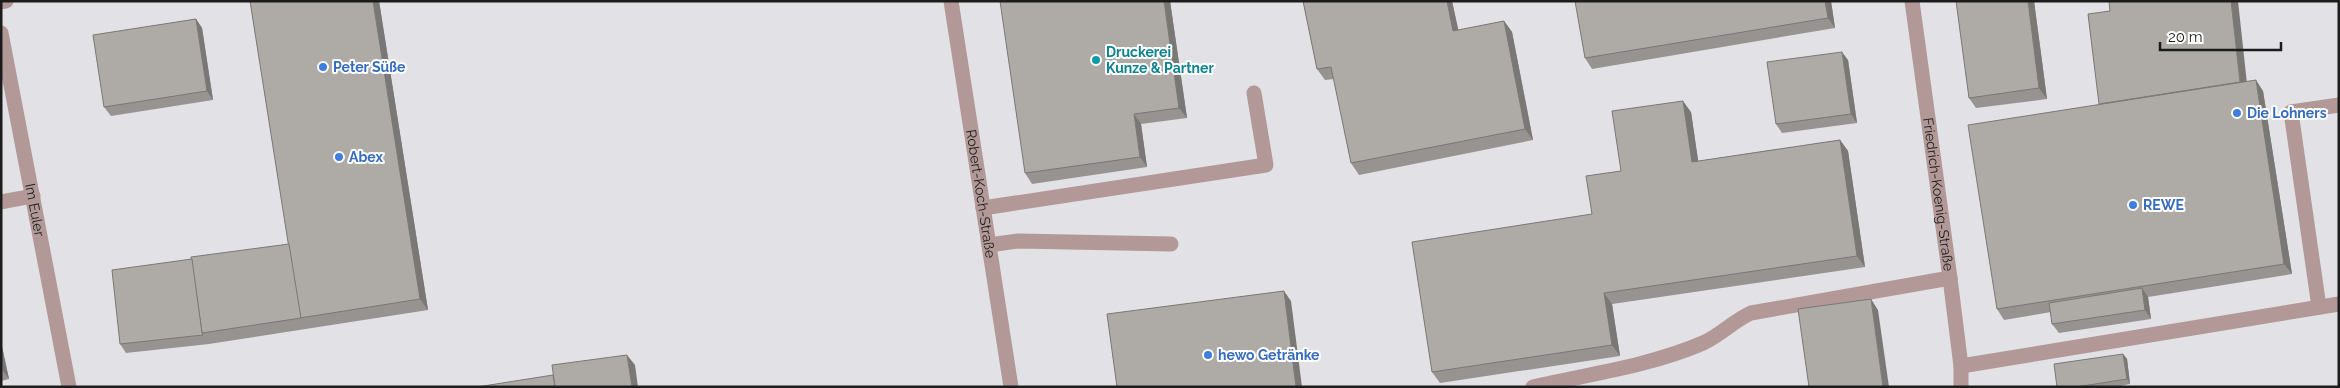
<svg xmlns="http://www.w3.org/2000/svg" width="2340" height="388" font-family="Raleway,sans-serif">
<rect width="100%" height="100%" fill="#e2e1e6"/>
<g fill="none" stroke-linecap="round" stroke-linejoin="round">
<g stroke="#b29997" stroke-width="15">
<polyline points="1,202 33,196"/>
<polyline points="983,208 1266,165 1254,93"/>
<polyline points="989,245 1018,241 1171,244"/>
<polyline points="2319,307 2291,112 2339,105"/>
<polyline points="1961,366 2339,304"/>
<path d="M1533,387c56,-13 117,-21 170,-44 18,-8 30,-22 48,-30l199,-35"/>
</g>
<g stroke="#b29997" stroke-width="15">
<path id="s1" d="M951,1l60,386"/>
<path id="s2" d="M1912,1l38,277 11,88v21"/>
<polyline points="1,2 6,1"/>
<path id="s3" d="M1,33l68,354"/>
</g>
</g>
<g fill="#969390">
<polygon points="250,1 379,1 428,310 209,344 126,353 120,344 192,259 289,244"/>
<polygon points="1170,1 1187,118 1141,124 1147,167 1032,184 1025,173"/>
<polygon points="1303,1 1452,1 1458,30 1504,21 1512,32 1533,140 1359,175 1351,163 1334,79 1325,80 1317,69"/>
<polygon points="1831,1 1835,28 1592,69 1585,58"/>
<polygon points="2034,1 2047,99 1976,108 1969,98"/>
<polygon points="2088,14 2246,82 2263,91 2292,274 2148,297 2151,319 2059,333 2052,324 2051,312 2004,320 1997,309 2100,104"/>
<polygon points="196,19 202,28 213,100 111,116 104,107"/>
<polygon points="1848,60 1857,123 1782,133 1776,124"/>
<polygon points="1691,112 1698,161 1840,140 1848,151 1865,267 1612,304 1620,356 1440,383 1432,372 1592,214"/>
<polygon points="1,342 9,379 1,381"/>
<polygon points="2123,354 2127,359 2130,384 2115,387 2057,387"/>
</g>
<g fill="#7a7875">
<polygon points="373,1 379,1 428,310 420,299"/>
<polygon points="1164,1 1170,1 1187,118 1179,108"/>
<polygon points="1447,1 1452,1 1461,42 1453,31"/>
<polygon points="1825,1 1831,1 1835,28 1828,18"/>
<polygon points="2028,1 2034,1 2047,99 2039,88"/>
<polygon points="2231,1 2238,1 2248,93 2240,82"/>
<polygon points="196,19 202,28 213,100 207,91"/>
<polygon points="1504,21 1512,32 1533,140 1525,129"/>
<polygon points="1842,52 1848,60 1857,123 1851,114"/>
<polygon points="2256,80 2263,91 2292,274 2284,264"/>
<polygon points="1683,101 1691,112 1700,173 1692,162"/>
<polygon points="1134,114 1141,124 1147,167 1140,157"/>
<polygon points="1840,140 1848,151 1865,267 1857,256"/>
<polygon points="2142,288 2148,297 2151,319 2145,310"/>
<polygon points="1284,291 1291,301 1302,387 1296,387"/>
<polygon points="1604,293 1612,304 1620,356 1612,345"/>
<polygon points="1871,299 1878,310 1889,387 1883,387"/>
<polygon points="1,342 9,379 2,370 1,365"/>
<polygon points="2123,354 2127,359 2130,384 2127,379"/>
<polygon points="627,355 635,365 638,387 632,387"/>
</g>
<g fill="#aeaba7" stroke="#7a7875">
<polygon points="250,1 373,1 420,299 300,318"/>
<polygon points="1000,1 1164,1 1179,108 1134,114 1140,157 1025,173"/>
<polygon points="1303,1 1447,1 1453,31 1504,21 1525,129 1351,163 1331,67 1317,69"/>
<polygon points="1575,1 1825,1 1828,18 1585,58"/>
<polygon points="1956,1 2028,1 2039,88 1969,98"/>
<polygon points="2109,1 2231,1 2240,82 2099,104 2088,14 2110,11"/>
<polygon points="196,19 207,91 104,107 93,35"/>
<polygon points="1842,52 1851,114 1776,124 1767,62"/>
<polygon points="2256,80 2284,264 1997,309 1968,125"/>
<polygon points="1683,101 1692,162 1840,140 1857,256 1604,293 1612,345 1432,372 1412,242 1592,214 1586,176 1621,171 1612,111"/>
<polygon points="289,244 301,318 202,333 191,257"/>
<polygon points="192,259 202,333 203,335 120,344 112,270"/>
<polygon points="2142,288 2145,310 2052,324 2049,303"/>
<polygon points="1284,291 1296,387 1117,387 1107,314"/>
<polygon points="1871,299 1883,387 1809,387 1798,309"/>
<polygon points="2123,354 2127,379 2076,387 2057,387 2054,364"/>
<polygon points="627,355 632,387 555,387 552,365"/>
<polygon points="553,375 555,387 477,387"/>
</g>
<circle fill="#0f9aa8" stroke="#fff" stroke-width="2" cx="1096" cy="60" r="5"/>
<g fill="#3f7fe0" stroke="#fff" stroke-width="2">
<circle cx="323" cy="67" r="5"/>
<circle cx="2237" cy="113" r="5"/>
<circle cx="339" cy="157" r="5"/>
<circle cx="2133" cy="205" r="5"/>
<circle cx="1208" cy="355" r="5"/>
</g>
<g text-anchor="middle" stroke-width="4" stroke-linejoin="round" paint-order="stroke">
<g font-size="14" font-weight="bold" fill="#0d838f" stroke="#fff" text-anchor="start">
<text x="1106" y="57">Druckerei<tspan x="1106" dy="16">Kunze &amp; Partner</tspan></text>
</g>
<g font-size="14" font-weight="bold" fill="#366cbe" stroke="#fff" text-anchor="start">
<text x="333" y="72">Peter Süße</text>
<text x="2247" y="118">Die Lohners</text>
<text x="349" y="162">Abex</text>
<text x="2143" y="210">REWE</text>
<text x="1218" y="360">hewo Getränke</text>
</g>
<g font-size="14" fill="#1c1c1d" stroke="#fff">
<text dy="5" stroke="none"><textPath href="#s1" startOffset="195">Robert-Koch-Straße</textPath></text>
<text dy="5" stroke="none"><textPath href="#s2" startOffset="195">Friedrich-Koenig-Straße</textPath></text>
<text dy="5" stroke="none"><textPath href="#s3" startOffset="180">Im Euler</textPath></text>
</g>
</g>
<rect width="2340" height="388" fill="none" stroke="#1c1c1d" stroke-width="5"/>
<path d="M2160 42v8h121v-8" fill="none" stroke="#1c1c1d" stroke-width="2.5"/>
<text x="2168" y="42" font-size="15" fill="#1c1c1d" stroke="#ffffff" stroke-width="4" paint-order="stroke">20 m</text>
</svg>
